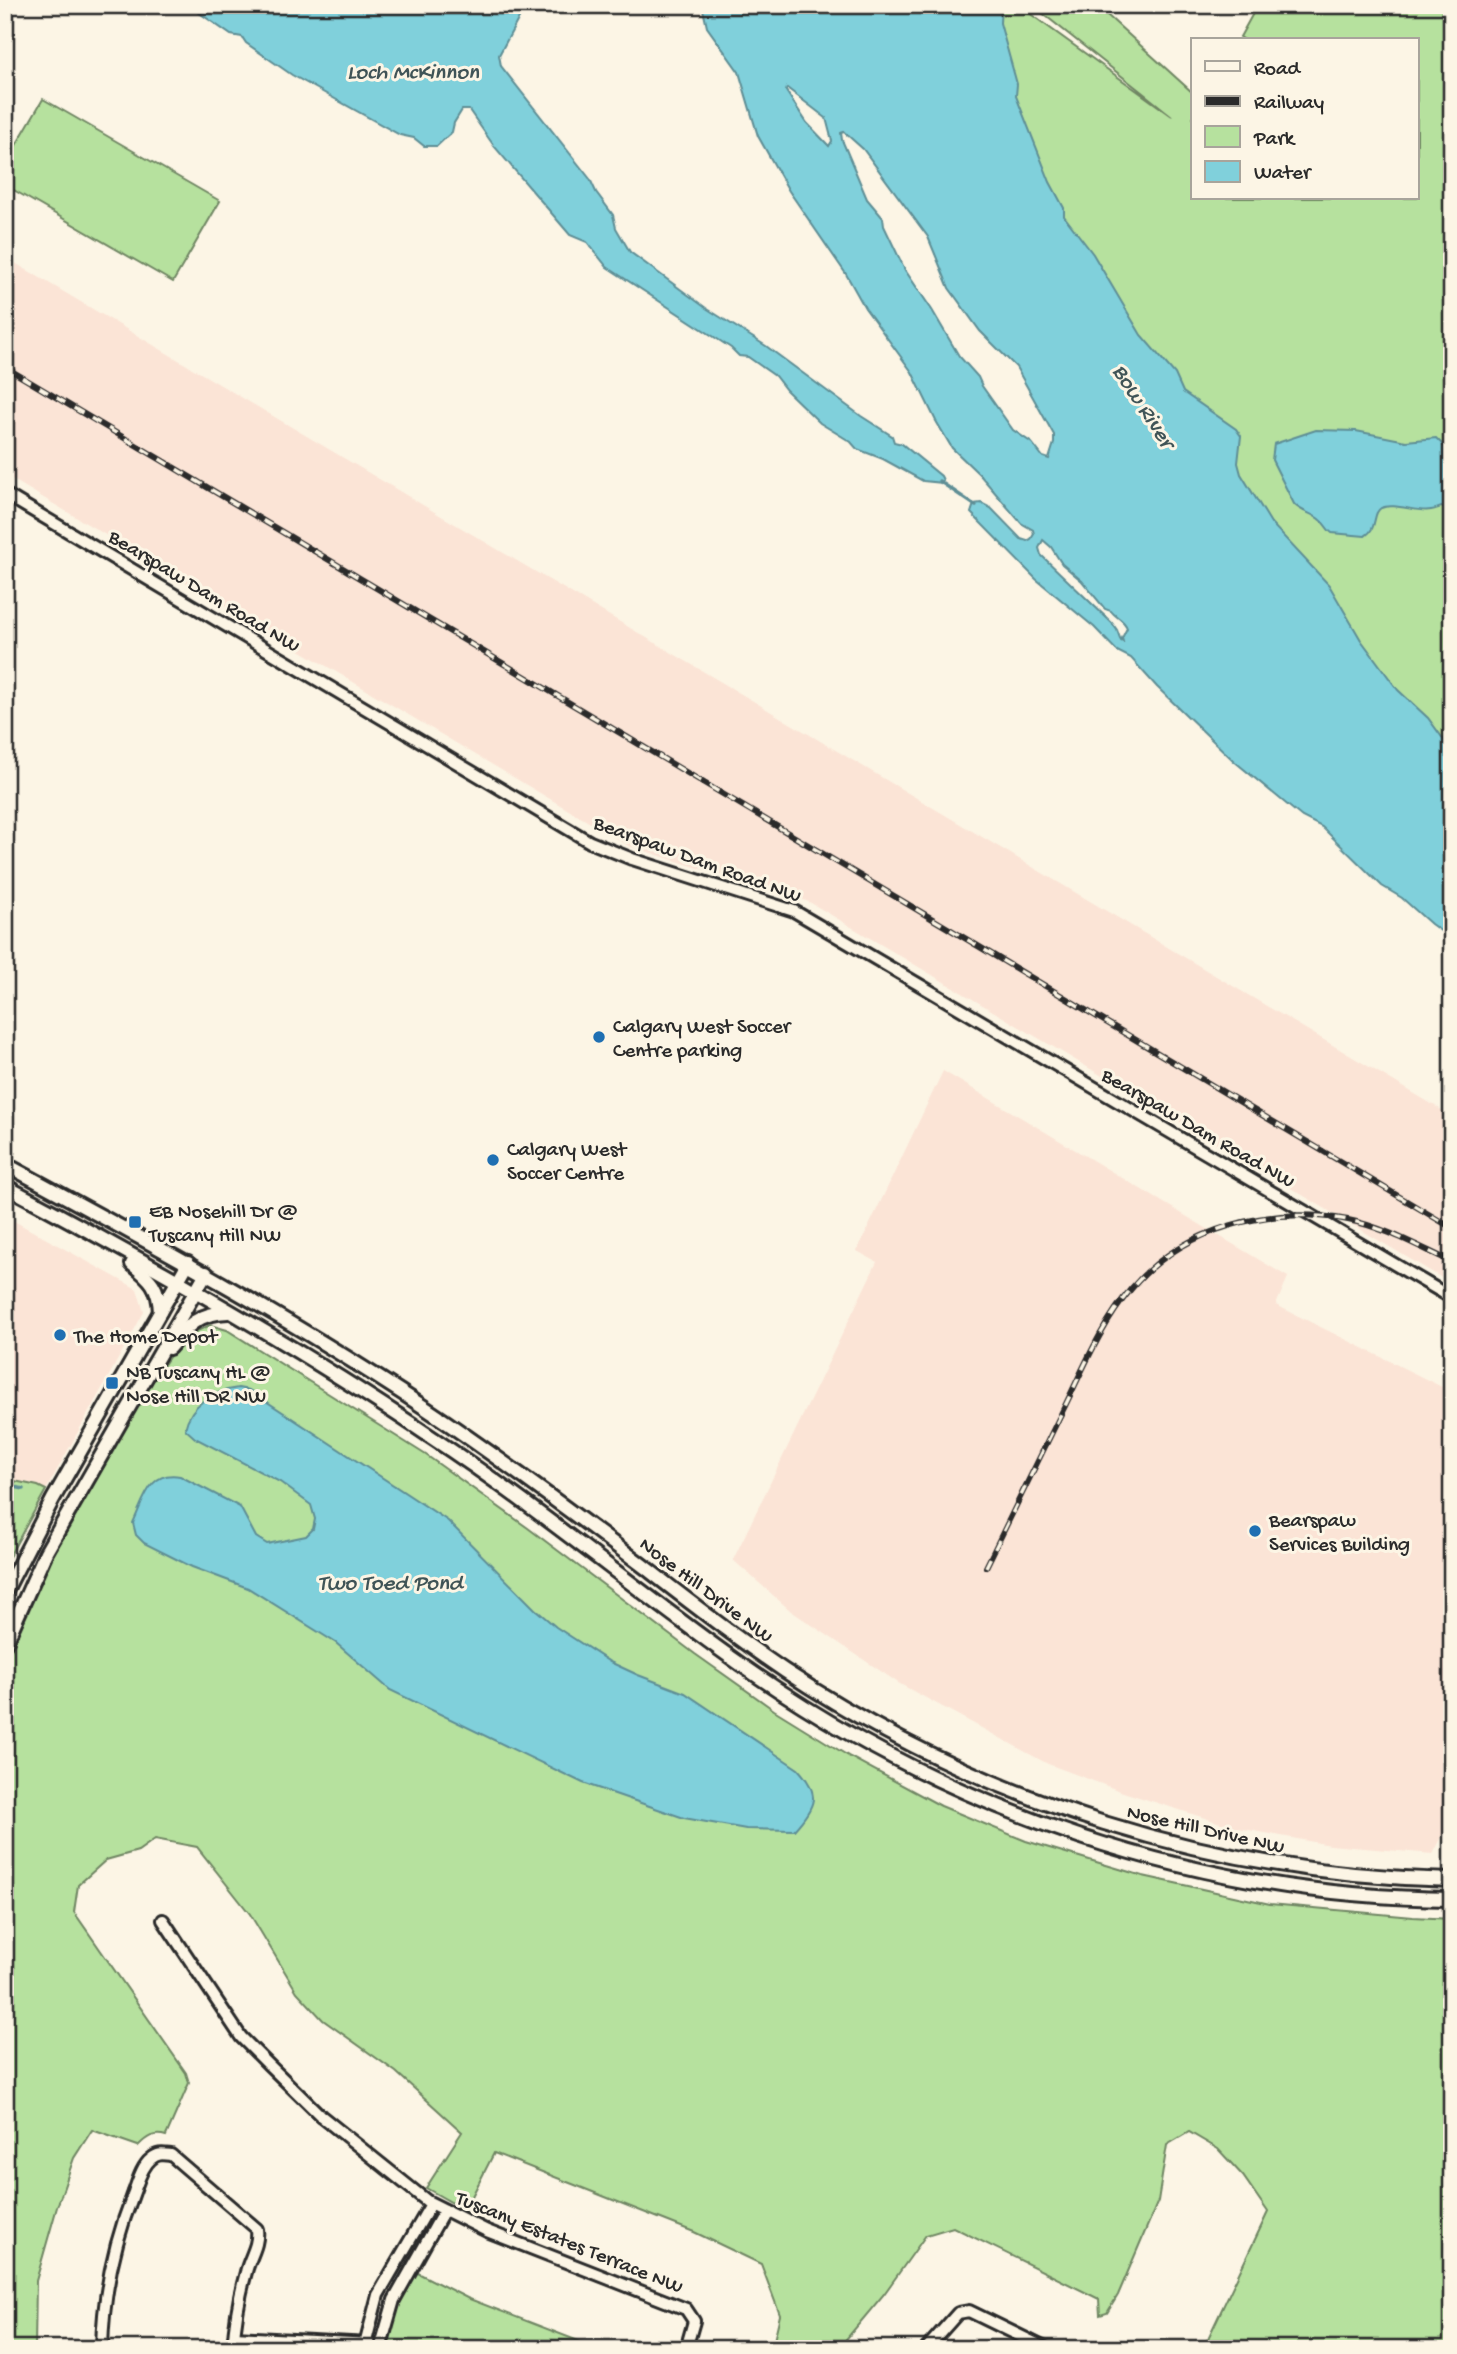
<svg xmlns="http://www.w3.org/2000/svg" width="1457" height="2354" font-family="'Gochi Hand',sans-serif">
<rect width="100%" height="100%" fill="#fcf5e5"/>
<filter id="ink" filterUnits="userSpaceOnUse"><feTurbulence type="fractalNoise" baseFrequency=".0143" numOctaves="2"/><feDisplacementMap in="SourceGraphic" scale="14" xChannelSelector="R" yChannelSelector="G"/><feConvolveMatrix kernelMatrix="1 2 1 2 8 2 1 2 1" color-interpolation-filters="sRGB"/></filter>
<g filter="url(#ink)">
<g fill="#fbe4d6">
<polygon points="5,257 1452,1116 1452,1284 811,903 767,885 762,888 629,846 5,475"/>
<polygon points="943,1071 1288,1277 1276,1305 1452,1392 1452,1818 1433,1854 1330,1845 1233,1827 1123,1792 1048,1764 900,1684 791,1611 733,1560 877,1262 857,1251"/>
<polygon points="5,1216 137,1289 144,1312 46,1490 38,1486 5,1479"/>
</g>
<g fill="#b6e19e" stroke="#708664" stroke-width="2">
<polygon points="993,5 1018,5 1172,116 1032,5 1096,5 1193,93 1193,198 1417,198 1417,40 1245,40 1240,37 1256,8 1253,5 1452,5 1452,770 1253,513 1064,237 999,73"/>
<polygon points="43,99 220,201 173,282 5,185 5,164"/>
<path d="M210,1325l17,5 199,125 102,73 167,126 79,56 76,47 91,49 85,35 117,35 127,28 143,13 39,2v430h-249l65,-137 -25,-36 -25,-27 -29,-17 -22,13 -9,56 -40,94 -11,18 -7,2 -1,-16 -146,-72 -27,8 -42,59 -46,55h-66l8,-34 -19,-51 -67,-32 -200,-79 -29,57 -39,-22 36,-56 -66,-60 -73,-52 -26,-28 -47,-78 -53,-67 -42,-8 -17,12 -32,9 -28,25 -4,27 112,161 3,10 -23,53c-12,-4 -19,1 -28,10l-46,-16 -18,28 -17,49 -21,74 -1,68h-30v-684l35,-88 96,-171 46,-68z"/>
<polygon points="5,1479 38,1486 46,1490 5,1564"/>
<path d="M414,2271l53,27 132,51h-211c4,-30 11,-51 26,-78z"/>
</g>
<g fill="#80d0db" stroke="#5e8e95" stroke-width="2" fill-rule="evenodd">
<polygon points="188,5 526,5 499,55 501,66 590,179 596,192 613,215 616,228 630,252 706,308 766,346 861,416 892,436 894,442 902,444 941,476 943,480 942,483 923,481 883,459 857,449 851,442 820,423 786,390 775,376 748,357 739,356 731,348 607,267 587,242 570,235 559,222 494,146 469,110 462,110 454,123 452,132 437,146 424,146 414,138 400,135 292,75 246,43 242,37 231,35"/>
<path d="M702,5h299l-1,18 17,61 -1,12 34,86 14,26v8l29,38 48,81 34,39 8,18 53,37 5,7 -3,27 3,11 30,49 58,62 32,55 37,50 30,28 24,33v188l-21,-15 -29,-26 -20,-12 -60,-59 -20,-10 -68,-56 -77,-74 -26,-29 -14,-7 -23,-24 -58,-48 -65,-66 3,-9 7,-1 10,5 30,31 6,2 4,-2 3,-5 -1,-4 -12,-7 -41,-48 -28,-27 -16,-27 -24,-49 -47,-64 -19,-34 -57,-83 -31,-55 -19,-64 -32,-45zM787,88l39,30 6,23 -3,5 -22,-23 -21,-32zM844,132l19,17 65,88 21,51 31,43 36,36 38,68v8l-5,16 -6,-2 -11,-14 -19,-13 -31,-44 -4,-9 -19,-21 -27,-46 -27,-40 -21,-44 -1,-8 -16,-19 -25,-59 -1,-7zM1043,540l8,7 11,17 20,17 23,28 6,2c5,7 13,8 16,17l-5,10 1,4 -2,-1 -4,-11 -5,-7 -71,-68 -2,-7z"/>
<path d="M1316,430l40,1 50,10 30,-3 16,16v55c-10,-5 -12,0 -21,1 -14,3 -37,-8 -50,-2 -9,5 -3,21 -16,28l-33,-3c-6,-4 -6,-9 -12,-13 -8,-7 -19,-8 -26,-16l-22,-44 2,-16z"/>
<path d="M238,1388l11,2 199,131 87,88 21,18 54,35 28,13 47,18 113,76c23,25 18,37 -4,61l-48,-1 -62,-11 -101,-35 -193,-93 -54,-47 -88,-55 -56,-21 -48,-24 -8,-8 -3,-12c11,-23 16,-53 47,-47l60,31 16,30 11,7 39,-8 7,-7 2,-10 -4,-14 -31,-23 -85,-44 -10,-9c5,-25 28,-38 53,-41z"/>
</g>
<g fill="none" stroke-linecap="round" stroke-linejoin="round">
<g stroke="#5e8e95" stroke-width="3.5">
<polyline points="939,481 976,506"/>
<polyline points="5,1485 24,1489"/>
</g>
<g stroke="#2b2b2b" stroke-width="16">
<g id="minor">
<polyline points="5,494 590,842 632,859 794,911 1452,1298"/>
<polyline points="163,1920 241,2037 269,2065 321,2116 427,2201 487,2231 686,2309 694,2321 686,2349"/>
<polyline points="234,2337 370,2344"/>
<path d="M102,2349c1,-55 12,-106 32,-157 4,-11 8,-26 17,-33 7,-6 11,-5 20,-4l86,74c2,17 -7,27 -11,43 -7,25 -11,50 -13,77"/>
<polyline points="364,2349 378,2295 431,2204"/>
<polyline points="380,2349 394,2300 444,2211"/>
<polyline points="926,2349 958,2313 969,2311 1047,2349"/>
</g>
</g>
<g stroke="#2b2b2b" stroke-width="18">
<g id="tertiary">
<path d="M5,1164c150,81 300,162 441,258 68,47 134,96 200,146 45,35 91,71 139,103 198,131 429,204 667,209"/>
<path d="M5,1186c145,77 290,159 426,251 108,71 207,155 312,229 208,146 454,231 709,233"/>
<path d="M132,1264c19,15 27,23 28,48"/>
<path d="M169,1348c19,-23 29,-35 59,-36"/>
<polyline points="5,1592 53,1499 188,1263"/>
<polyline points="5,1644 46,1552 206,1273"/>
</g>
</g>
<use href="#minor" stroke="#fcf5e5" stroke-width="10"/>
<use href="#tertiary" stroke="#fcf5e5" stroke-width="12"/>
<g stroke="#2b2b2b" stroke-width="6">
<g id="rail">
<polyline points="5,367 1452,1228"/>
<path d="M986,1567c25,-51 50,-102 75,-153 21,-42 39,-88 70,-125 52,-62 139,-84 217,-69 36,7 71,27 104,42"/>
</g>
</g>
<use href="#rail" stroke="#fcf5e5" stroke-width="3.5" stroke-dasharray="10" stroke-linecap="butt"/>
</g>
</g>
<g fill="#1f6fb2" stroke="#fcf5e5" stroke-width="2.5">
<circle cx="599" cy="1037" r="7"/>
<circle cx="493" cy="1160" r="7"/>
<rect x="128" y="1215" width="14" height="14" rx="3.5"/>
<circle cx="60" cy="1335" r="7"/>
<rect x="105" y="1376" width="14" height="14" rx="3.5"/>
<circle cx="1255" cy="1531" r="7"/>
</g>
<g text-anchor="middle" stroke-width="6" stroke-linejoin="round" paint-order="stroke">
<g font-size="21" fill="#2b2b2b" stroke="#fcf5e5">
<text transform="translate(205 590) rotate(31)" y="7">Bearspaw Dam Road NW</text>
<text transform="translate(698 858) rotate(20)" y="7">Bearspaw Dam Road NW</text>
<text transform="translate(1199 1127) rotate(30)" y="7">Bearspaw Dam Road NW</text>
<text transform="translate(707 1589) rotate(37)" y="7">Nose Hill Drive NW</text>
<text transform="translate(1206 1828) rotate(13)" y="7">Nose Hill Drive NW</text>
<text transform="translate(570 2241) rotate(22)" y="7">Tuscany Estates Terrace NW</text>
</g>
<g font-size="21" fill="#2b2b2b" stroke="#fcf5e5" text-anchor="start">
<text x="613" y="1032">Calgary West Soccer<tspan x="613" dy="24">Centre parking</tspan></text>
<text x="507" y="1155">Calgary West<tspan x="507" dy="24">Soccer Centre</tspan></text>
<text x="149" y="1217">EB Nosehill Dr @<tspan x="149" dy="24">Tuscany Hill NW</tspan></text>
<text x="74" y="1342">The Home Depot</text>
<text x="126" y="1378">NB Tuscany HL @<tspan x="126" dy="24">Nose Hill DR NW</tspan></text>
<text x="1269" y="1526">Bearspaw<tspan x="1269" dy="24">Services Building</tspan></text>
</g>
<g font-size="23" font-style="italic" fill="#405457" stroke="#fcf5e5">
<text x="413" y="78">Loch McKinnon</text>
<text transform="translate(1145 405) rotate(57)" y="8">Bow River</text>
<text x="390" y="1589">Two Toed Pond</text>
</g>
</g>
<rect width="1457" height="2354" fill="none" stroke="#fcf5e5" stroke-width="28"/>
<rect x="14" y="14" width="1429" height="2326" fill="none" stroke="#2b2b2b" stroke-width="2.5" filter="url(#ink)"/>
<rect x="1191" y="38" width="228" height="161" fill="#fcf5e5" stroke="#a8a49b" stroke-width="2"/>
<rect x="1205" y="61" width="35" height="10" fill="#fcf5e5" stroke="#a8a49b" stroke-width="2"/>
<text x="1254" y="74" font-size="21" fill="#2b2b2b">Road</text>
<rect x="1205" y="96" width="35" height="10" fill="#2b2b2b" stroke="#a8a49b" stroke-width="2"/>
<text x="1254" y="108" font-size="21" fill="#2b2b2b">Railway</text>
<rect x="1205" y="126" width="35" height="21" fill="#b6e19e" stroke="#a8a49b" stroke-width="2"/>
<text x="1254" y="144" font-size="21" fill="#2b2b2b">Park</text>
<rect x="1205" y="161" width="35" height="21" fill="#80d0db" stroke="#a8a49b" stroke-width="2"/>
<text x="1254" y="178" font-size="21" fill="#2b2b2b">Water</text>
</svg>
